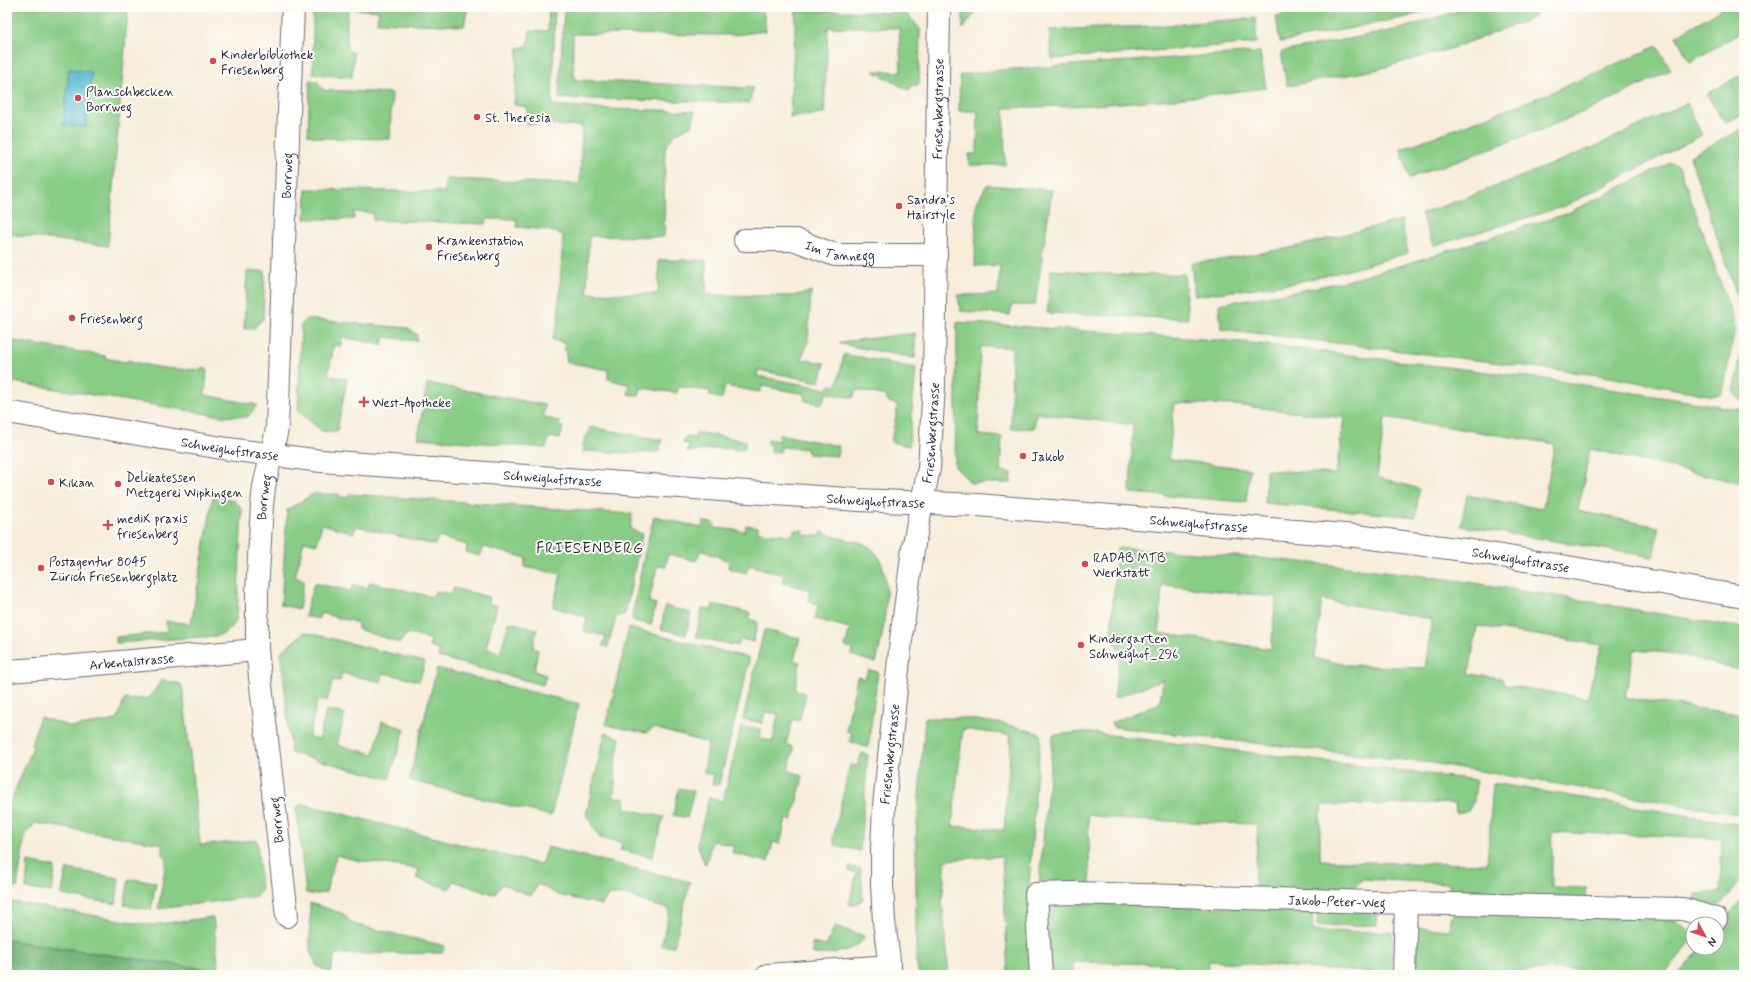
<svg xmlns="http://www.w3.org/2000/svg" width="1751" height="982" font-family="Mynerve,sans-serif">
<rect width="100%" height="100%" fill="#fdfcf7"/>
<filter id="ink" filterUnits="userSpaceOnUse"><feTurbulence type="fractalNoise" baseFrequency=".025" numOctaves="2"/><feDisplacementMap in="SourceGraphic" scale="8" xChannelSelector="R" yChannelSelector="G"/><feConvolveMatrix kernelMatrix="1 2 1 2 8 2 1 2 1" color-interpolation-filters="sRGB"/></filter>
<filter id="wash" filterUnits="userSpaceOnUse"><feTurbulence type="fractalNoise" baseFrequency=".012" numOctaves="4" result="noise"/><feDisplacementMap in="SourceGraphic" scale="16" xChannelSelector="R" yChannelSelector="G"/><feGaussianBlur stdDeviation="0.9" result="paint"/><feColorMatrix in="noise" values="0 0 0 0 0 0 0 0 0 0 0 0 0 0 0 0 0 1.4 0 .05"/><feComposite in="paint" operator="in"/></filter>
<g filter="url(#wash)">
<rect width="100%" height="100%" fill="#f7edda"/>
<g fill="#88cc86" stroke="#557760" fill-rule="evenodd">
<polygon points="7,7 114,7 114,11 128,12 108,246 7,234"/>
<polygon points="315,7 473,7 467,10 464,26 377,22 379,11 349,9 347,17 347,50 354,53 352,77 313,74 313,9"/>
<polygon points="549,7 555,7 552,105 605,109 695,111 693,124 674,135 665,148 664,237 589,236 587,293 658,294 659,260 706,260 706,295 791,296 811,292 808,342 801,359 825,363 820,382 758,370 757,376 828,389 830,385 837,386 844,354 916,368 909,446 891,442 898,406 887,401 887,396 856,390 853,398 826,393 822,404 805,401 805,394 762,386 760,392 725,386 722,399 710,396 710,391 679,387 677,393 641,388 639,396 628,394 630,385 608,379 608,370 567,362 564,343 552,340 558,322 563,235 547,230 517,227 516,219 487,219 486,224 373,220 373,213 354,212 354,219 305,219 306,189 445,192 446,179 580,184 582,126 527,124 527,107 514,105 518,48 528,46 530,31 548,31"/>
<polygon points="564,7 763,7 766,31 735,35 573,34 573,61 575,80 753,88 750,103 559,98"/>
<polygon points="963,7 979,7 963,29"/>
<polygon points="1327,7 1438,7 1407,17 1280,42 1276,16"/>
<polygon points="1470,7 1531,7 1536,17 1453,48 1375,70 1287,86 1281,52 1400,29"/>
<polygon points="1725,7 1744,7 1744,31 1690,62 1676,36"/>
<polygon points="796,10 906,13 920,29 919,85 911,85 910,91 873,71 901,72 899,28 828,27 824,114 790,117"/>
<polygon points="1255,18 1257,43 1052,59 1049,30 1154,26"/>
<polygon points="1657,46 1671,70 1598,106 1543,129 1409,178 1401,149 1545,95"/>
<polygon points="1260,52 1266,88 1175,99 1094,105 1004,108 1005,165 969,165 969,154 977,154 978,111 959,111 960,75 1000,70"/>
<polygon points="1744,73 1744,114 1724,123 1707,94"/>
<polygon points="310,80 317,81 323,90 392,93 390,139 322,138 308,135"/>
<polygon points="1687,103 1702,135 1565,206 1433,246 1421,214 1500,185 1594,147"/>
<polygon points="1744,128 1744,311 1742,312 1690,156"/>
<polygon points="1670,163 1679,166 1732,315 1735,328 1724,387 1721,394 1714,396 1598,375 1221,329 1219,304 1293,292 1350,280 1399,266 1566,214"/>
<polygon points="987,185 1052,190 1035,305 1012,305 1010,315 960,311 958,295 998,294 1000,265 975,266 976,204"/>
<polygon points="1401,220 1408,253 1349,270 1293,283 1195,296 1191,263 1226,259 1295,247"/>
<polygon points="1051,270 1126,275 1184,274 1188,319 1047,313"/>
<polygon points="247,271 265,271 263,319 254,328 244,329"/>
<polygon points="306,319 408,328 413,331 417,335 417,341 384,337 382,345 342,337 341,346 334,345 328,375 347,379 337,432 322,431 298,411 301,325"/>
<polygon points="957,322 1243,342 1545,379 1744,410 1744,484 1590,449 1578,511 1659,527 1653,557 1461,526 1467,495 1536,508 1543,507 1555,444 1391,418 1385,418 1377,477 1419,489 1416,517 1265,503 1266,470 1336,474 1344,418 1235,405 1174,403 1169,459 1250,469 1246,502 1130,493 1133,425 1036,413 1034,428 1011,429 1012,347 980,347 978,435 1002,437 1000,471 1012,473 1011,483 971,483 955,467"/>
<polygon points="915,333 915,358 840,344 840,342"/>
<path d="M8,340l97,16v2l21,4 2,-2c25,8 52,11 79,9l-2,26 52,10 -9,12 -27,-1 -214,-35z"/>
<polygon points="1744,343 1744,401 1736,397 1733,392"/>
<polygon points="427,383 545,405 543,416 560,422 559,426 563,427 560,439 549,437 546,448 418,438"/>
<polygon points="590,427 662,440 659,452 632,453 582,451 585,436 588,435"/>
<polygon points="696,432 746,441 744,450 719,448 687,452 689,444 683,443 685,437 695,438"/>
<polygon points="779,434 839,446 837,456 808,454 807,449 781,447 780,452 771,452 771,446 767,444 768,439 778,441"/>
<polygon points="313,494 339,494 339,497 348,497 349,494 632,514 630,529 642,534 625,614 616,617 608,647 602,646 606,636 584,631 587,617 553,607 561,574 524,567 526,558 484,547 480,556 466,552 467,545 438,537 435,545 356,526 354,533 322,524 317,544 304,541 295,577 304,580 299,609 281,605 287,510"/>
<path d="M213,496l22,5 7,8 -5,108c-3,11 -9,15 -20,19l-101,7v-6l51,-5 -1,-11 25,3z"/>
<path d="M654,516l48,12 1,-6 11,1 1,5 30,3 1,-6 12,2v5l35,3 1,-5h9v5l17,1 2,-5c4,2 9,5 14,6 11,4 25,3 35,11 26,20 12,87 5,115l-25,-8 1,-6 -7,-2 5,-19 -35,-9 3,-14 -10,-4 3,-11 -29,-7 2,-8 -35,-10 -3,8 -18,-5 1,-7 -28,-11 -5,11 -28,-7 -2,13 -9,-1 -8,36 7,2 -5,21 -17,-4 -2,-3 12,-62z"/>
<path d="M1117,548c139,8 277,21 414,44 71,11 142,25 213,36v43l-75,-18 -35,-3 -9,48 108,15h8l3,-14v116l-313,-52 -318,-36 -2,-4 49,-20 3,-23 -49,18 6,-46 -9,-18zM1162,585l114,12 -5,52 -112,-16zM1322,600l110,19 -7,49 -78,-3 -33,-7zM1477,626l125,19 -15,53 -82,-13 -4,-7 -32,-4z"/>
<polygon points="370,582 433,597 435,591 451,594 453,588 489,597 488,603 497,606 486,648 500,653 509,622 537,629 533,648 538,650 534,671 546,675 543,685 438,657 439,650 429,647 431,639 406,634 400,643 358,629 358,623 321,613 318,619 305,616 314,583 351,591 353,585 368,588"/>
<polygon points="713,604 751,613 749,619 758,622 753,642 741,639 738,646 696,637 702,608 712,610"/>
<polygon points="665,606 691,613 686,635 661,629"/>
<polygon points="629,628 750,658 719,785 712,784 714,775 704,773 708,743 654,728 646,733 606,725"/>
<polygon points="764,630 800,638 794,661 800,662 795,689 806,694 799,721 793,719 786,744 794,748 788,770 803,776 792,820 786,819 780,844 773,842 768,862 732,853 734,846 712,841 706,863 705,864 697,844 709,798 723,801 741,727 761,729 760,739 773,741 778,714 765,712 762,723 743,719"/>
<polygon points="305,632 425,662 419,681 383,673 381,682 342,673 340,681 333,680 327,701 317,701 309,737 319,740 326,710 345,714 337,745 374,754 382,721 405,729 389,779 291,753 281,652"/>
<polygon points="437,668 579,704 551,816 409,780"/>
<polygon points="869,670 878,672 868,748 849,741 852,733 846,731 857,677 864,679"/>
<polygon points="162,680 181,684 183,690 200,845 257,840 261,890 257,896 158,909 167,857 162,855 162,844 35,823 25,835 17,888 7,886 7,810 33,747 31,745 40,717 72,727 117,720 124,700 149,698"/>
<path d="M925,718h39l41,6 36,10 -5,48 -8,120 4,73h-24l-6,-119 -56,4 -4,41 7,74h-30l-3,-13v-126zM963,729l46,6 2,8 -7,87 -52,-4z"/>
<path d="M1084,732l392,48 -2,21 -6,10 -12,2 -1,-10 -132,2 -3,11v44l78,3 89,1 6,-81 251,42v52l-22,27 -27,1 1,-11 24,-2 2,-53c-57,-5 -113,-4 -170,-7v55l34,1 1,13 -134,-4 -5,-14 -85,-4 -13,13 -94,1 -1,-18 3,-51 -132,-4 -38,-5 2,71 -51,-3 14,-148z"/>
<polygon points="605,733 620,738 614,771 616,776 613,797 625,798 626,809 664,817 652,857 620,850 622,843 600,838 586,815"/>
<polygon points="862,753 868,755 860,851 835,845 833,838 850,765 857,766"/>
<polygon points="679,788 694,791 687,818 673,815"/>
<polygon points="304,804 541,865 547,847 690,882 674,946 661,946 670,909 649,904 628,895 608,895 602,905 558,895 538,884 531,896 502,884 495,894 476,889 454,881 449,889 416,878 419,869 356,860 336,855 326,892 315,895 306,893 296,807"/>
<polygon points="28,862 55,867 52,892 26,889"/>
<polygon points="849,867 861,869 863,899 853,906 849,904 857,873 849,871"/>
<polygon points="67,869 119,878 116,904 61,895"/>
<polygon points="129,879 156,882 151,910 124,905"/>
<polygon points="1744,896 1744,964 1734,975 1678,975 1701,948 1717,948 1717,929"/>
<polygon points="7,901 151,925 213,917 219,971 249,975 219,975 218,971 7,940"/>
<polygon points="1066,902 1312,910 1313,931 1393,932 1391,975 1380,975 1379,973 1209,961 1208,975 1174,975 1174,964 1073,962 1073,975 1046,975 1043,919 1048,908"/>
<polygon points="310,903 344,914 353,924 445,946 442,953 335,954 330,973 317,966 310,951"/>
<polygon points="1318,906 1378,907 1377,925 1317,926"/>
<polygon points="1453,913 1677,920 1693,936 1693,939 1664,975 1587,975 1581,969 1411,975 1413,927 1448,930"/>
<path d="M835,926l29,10c-2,15 -39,20 -51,18l-1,-11 14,3z"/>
</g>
<polygon fill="#6eb073" stroke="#486957" points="7,940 219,971 219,975 7,975"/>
<polygon fill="#50b4cf" stroke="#396b85" points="69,69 92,72 86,127 63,125"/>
</g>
<g filter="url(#ink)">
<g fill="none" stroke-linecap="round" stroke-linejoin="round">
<g stroke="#6d6973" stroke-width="24">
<g id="street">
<path id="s1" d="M745,240h51l39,15h101"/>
<path id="s2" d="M922,502l7,-34 5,-83 5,-378"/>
<path id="s3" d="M7,671l44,-3 206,-18"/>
<path id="s4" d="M287,916l-30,-266v-58l5,-87 2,-18 13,-58 16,-422"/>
<polyline points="768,975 890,966"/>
<path id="s5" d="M1041,975l-5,-81 39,-1 331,10 277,6 33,10"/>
<polyline points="1404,975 1406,903"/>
</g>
</g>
<g stroke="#6d6973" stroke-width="24">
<g id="secondary">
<path id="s6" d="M7,412l221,37 93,12 538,39 119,5 378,31 116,15 272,46"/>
<path id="s7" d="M891,975l-7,-53 -2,-38v-35l2,-43 17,-166 12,-91 9,-47"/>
</g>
</g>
<use href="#street" stroke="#fff" stroke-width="22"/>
<use href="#secondary" stroke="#fff" stroke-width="22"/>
</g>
</g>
<g fill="#d1495b" stroke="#fdfcf7" stroke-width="1.5">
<circle cx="213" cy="61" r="4"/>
<circle cx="78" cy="98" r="4"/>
<circle cx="477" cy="117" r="4"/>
<circle cx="899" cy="206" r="4"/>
<circle cx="429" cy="247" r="4"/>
<circle cx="72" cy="318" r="4"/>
<path d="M362 396h4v4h4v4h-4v4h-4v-4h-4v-4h4z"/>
<circle cx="1023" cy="456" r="4"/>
<circle cx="51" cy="482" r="4"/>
<circle cx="118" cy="484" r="4"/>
<path d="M106 519h4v4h4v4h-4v4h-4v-4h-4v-4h4z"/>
<circle cx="1085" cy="564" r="4"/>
<circle cx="41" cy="568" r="4"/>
<circle cx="1081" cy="645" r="4"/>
</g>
<g text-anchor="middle" stroke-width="4" stroke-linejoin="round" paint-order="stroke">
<g font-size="13" fill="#22223b" stroke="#fdfcf7" text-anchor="start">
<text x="221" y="59">Kinderbibliothek<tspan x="221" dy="15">Friesenberg</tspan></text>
<text x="86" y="96">Planschbecken<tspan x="86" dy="15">Borrweg</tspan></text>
<text x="485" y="122">St. Theresia</text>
<text x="907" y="204">Sandra's<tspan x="907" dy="15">Hairstyle</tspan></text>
<text x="437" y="245">Krankenstation<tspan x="437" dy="15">Friesenberg</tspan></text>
<text x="80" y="323">Friesenberg</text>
<text x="372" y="407">West-Apotheke</text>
<text x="1031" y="461">Jakob</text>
<text x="126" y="482">Delikatessen<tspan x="126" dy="15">Metzgerei Wipkingen</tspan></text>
<text x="59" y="487">Kikan</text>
<text x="117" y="523">mediX praxis<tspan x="117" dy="15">friesenberg</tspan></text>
<text x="1093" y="562">RADAB MTB<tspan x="1093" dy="15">Werkstatt</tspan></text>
<text x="49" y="566">Postagentur 8045<tspan x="49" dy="15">Zürich Friesenbergplatz</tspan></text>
<text x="1089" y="643">Kindergarten<tspan x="1089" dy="15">Schweighof_296</tspan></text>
</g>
<g font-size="13" fill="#22223b" stroke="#fdfcf7">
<text dy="5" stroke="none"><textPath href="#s2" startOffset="394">Friesenbergstrasse</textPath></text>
<text dy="5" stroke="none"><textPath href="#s4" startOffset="744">Borrweg</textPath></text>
<text dy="5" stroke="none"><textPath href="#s1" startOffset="97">Im Tannegg</textPath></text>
<text dy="5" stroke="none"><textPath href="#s2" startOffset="70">Friesenbergstrasse</textPath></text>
<text dy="5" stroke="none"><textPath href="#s6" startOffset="226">Schweighofstrasse</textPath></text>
<text dy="5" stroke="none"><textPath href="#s6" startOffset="550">Schweighofstrasse</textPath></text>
<text dy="5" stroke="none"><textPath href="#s4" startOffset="421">Borrweg</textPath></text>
<text dy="5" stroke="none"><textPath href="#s6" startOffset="874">Schweighofstrasse</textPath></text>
<text dy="5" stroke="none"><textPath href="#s6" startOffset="1198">Schweighofstrasse</textPath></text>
<text dy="5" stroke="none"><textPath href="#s6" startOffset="1522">Schweighofstrasse</textPath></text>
<text dy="5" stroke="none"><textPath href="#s3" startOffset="125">Arbentalstrasse</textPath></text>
<text dy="5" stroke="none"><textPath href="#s7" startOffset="222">Friesenbergstrasse</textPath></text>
<text transform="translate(276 820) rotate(-96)" y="5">Borrweg</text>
<text dy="5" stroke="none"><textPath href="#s5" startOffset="382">Jakob-Peter-Weg</textPath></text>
</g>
<g font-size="15" letter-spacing="1" fill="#22223b" stroke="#fdfcf7">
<text x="590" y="553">FRIESENBERG</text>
</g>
</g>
<rect width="1751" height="982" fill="none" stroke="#fdfcf7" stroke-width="24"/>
<g transform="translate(1705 936) rotate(130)"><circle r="19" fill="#fdfcf7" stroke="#a5a5ac"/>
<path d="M0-3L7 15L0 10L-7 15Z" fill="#d1495b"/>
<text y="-6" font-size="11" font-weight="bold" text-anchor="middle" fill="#22223b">N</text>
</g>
</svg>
